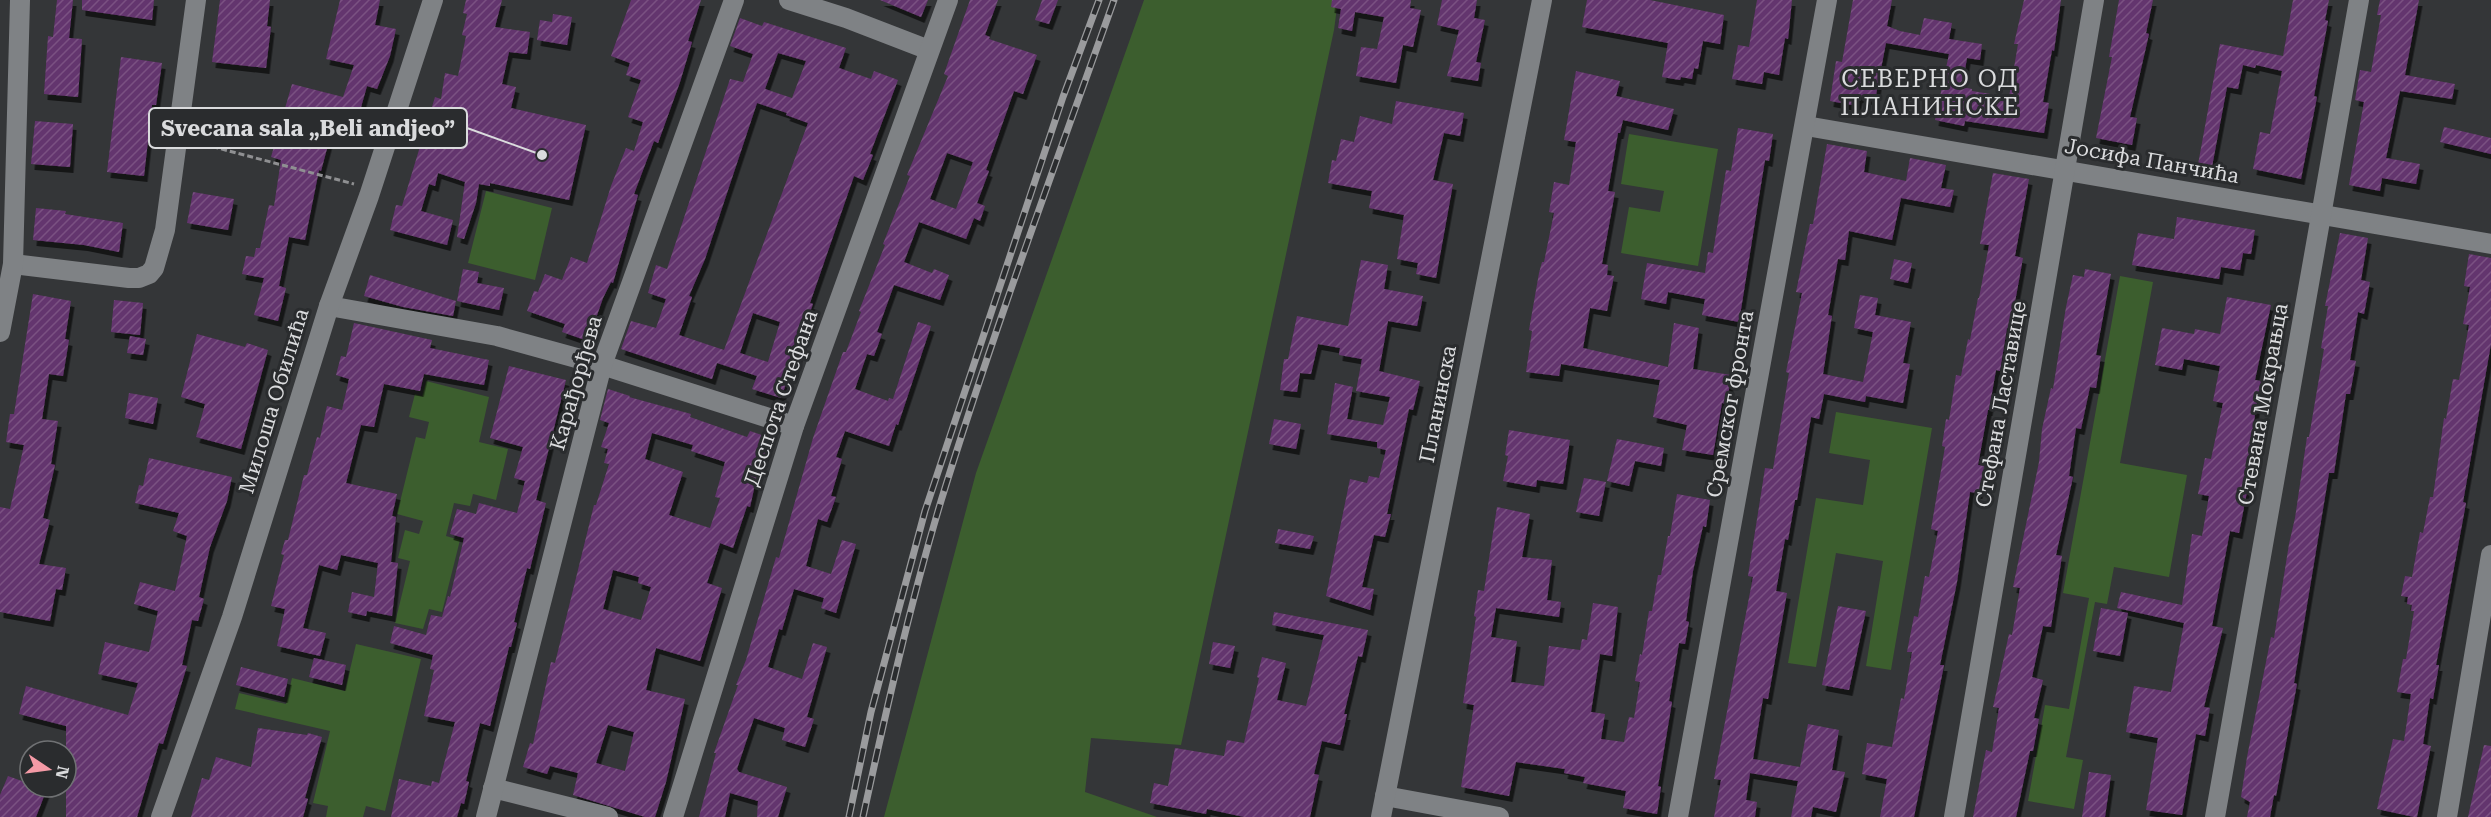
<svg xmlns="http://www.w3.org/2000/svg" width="2491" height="817" font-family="'Roboto Serif',serif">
<defs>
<pattern id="building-hatch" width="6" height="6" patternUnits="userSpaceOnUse" patternTransform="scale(1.5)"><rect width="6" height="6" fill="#64346e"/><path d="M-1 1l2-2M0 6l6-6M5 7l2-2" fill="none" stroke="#7a5182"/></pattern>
<filter id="shadow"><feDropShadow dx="3.5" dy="6" stdDeviation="0" flood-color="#0009"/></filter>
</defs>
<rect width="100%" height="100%" fill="#343638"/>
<g fill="#3c5e2e">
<polygon points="1144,0 1338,0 1334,30 1181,745 1091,738 1085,792 1157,817 884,817 976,473"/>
<polygon points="1629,134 1718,149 1698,266 1621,253 1629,207 1660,212 1664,191 1621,184"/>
<polygon points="486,191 552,208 535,280 468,263"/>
<polygon points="2120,276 2153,282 2120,463 2187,475 2169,577 2114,567 2107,604 2095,602 2066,757 2083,760 2074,809 2028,801 2045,705 2069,709 2089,598 2063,593"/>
<polygon points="426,381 489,397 479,442 508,449 496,500 473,494 470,506 454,503 446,536 460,540 442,612 429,609 423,629 395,623 410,561 398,558 405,530 419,534 423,521 397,514 416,437 425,439 429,422 409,417 415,394 422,396"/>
<polygon points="1836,412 1932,428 1891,670 1866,666 1883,561 1836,553 1816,667 1788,663 1816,498 1863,505 1870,460 1829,453"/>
<polygon points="356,644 421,659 385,811 366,806 363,817 326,817 328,806 313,803 330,731 235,709 239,693 286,704 292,678 345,691"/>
</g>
<g fill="url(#building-hatch)" fill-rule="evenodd" filter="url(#shadow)">
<polygon points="57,0 73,0 69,38 82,39 78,97 44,94 48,36 53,37"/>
<polygon points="82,0 154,0 152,20 82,10"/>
<polygon points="220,0 270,0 267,26 271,27 266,68 212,62"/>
<polygon points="340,0 380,0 375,25 396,29 390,56 377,89 367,86 354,132 333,126 321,171 319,170 305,240 289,237 279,286 286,288 278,321 254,315 264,278 242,274 246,256 254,257 256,248 260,248 269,205 274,206 281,160 271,157 292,84 343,97 354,65 326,59"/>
<polygon points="466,0 502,0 495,27 530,32 527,54 509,52 502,84 516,87 511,108 586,125 569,200 490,183 490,186 479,184 476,203 464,239 457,237 465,182 438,173 435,186 429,184 421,211 453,220 447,245 390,230 396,205 402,206 435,97 441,99 445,73 458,76 466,36 462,35 467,14 463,13"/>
<polygon points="631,0 701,0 688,41 692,42 680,82 658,143 654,141 634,194 638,195 613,283 611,282 603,298 588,341 562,332 565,324 527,311 534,291 538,292 545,274 562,280 571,257 587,263 611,186 626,148 634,151 643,122 628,117 641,80 626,75 630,63 611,56"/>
<polygon points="880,0 928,0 921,17"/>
<path d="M970,0h28l-13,35 5,2 -1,2 48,16 -14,39 -9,-3 -28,79 3,1 -12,32 8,3 -5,15 -6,-3 -8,21 -47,-17 -15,40 28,11 2,-4 15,6 -9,25 -46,-15 -17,47 5,2 -8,22 -7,-2 -12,35 33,12 1,-3 4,1 25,-77 13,4 -33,99 -2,-1 -7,22 -44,-15 -9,26 6,2 -11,37 5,1 -9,25 -9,-3 -12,47 25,8 11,-34 14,4 -20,69 -15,-5 3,-10 -30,-9 -12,41 -3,-1 -11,38 34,12 11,-36 14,4 -20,70 7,2 -9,28 -23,-7 3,-12 -31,-10 -17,51 2,3 48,15 -9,30h-21l1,-16 -28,-8 -5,24h-26l17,-64h-2l24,-68h-2l10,-25 30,-103 3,1 34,-120 30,-86h3l15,-40 -2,-1 26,-66 -2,-1 27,-68 -3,-1 41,-99 -4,-2zM947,153l26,9 -17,47 -26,-10z"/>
<polygon points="1042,0 1058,0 1049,24 1035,20"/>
<polygon points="1332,0 1411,0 1410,8 1421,10 1413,47 1403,45 1396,83 1356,76 1361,47 1377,49 1384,17 1355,12 1352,31 1338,28 1341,9 1331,7"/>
<polygon points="1442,0 1477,0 1474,18 1485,20 1476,62 1481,63 1478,81 1447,76 1459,30 1437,25"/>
<polygon points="1587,0 1650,0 1724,15 1720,44 1703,41 1698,69 1694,68 1692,79 1681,77 1680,80 1662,77 1668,43 1582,27"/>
<polygon points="1757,0 1792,0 1788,39 1785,38 1779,75 1764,72 1762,84 1732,79 1738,45 1749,47"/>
<polygon points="1853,0 1892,0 1887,26 1900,31 1920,35 1924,18 1952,23 1949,39 1982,44 1980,60 1967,58 1962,87 1972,89 1972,91 2009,97 2018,44 2014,44 2024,0 2061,0 2054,51 2052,50 2043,102 2049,103 2044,133 1965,121 1964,126 1935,120 1949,54 1886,43 1875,100 1859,97 1857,106 1830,101 1836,61 1842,62"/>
<polygon points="2119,0 2153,0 2146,33 2149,34 2130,117 2137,118 2132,145 2096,138 2112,57 2109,57"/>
<polygon points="2293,0 2329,0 2325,20 2328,21 2314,96 2317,97 2301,179 2253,169 2260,132 2270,134 2282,71 2256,65 2255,68 2243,65 2238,89 2227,87 2211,172 2197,170 2220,44 2283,56"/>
<polygon points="2380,0 2419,0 2405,75 2455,84 2452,99 2400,91 2386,158 2420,164 2416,184 2382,178 2380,191 2349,185 2364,102 2355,100 2360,70 2371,72 2381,15 2377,15"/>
<polygon points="553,14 572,17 567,45 537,40 540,20 552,22"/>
<path d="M740,18l22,8 2,-4 82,26 -7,20 32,11 3,-8 24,9 -28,74 3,1 -10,25 -9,-4 -44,127 3,1 -15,40 4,1 -8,26 -3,-1 -10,28 -29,-9 5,-13 -40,-13 -5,16 -91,-30 10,-28 25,7 10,-29 -18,-6 8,-28 11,4 63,-190 13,3 10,-28 -23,-8zM778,53l28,8 -14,37 -27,-9zM757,103l30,10 -1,2 22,8 -84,227 -45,-15 13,-38 -3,-1 16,-37zM753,313l27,9 -12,40 -28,-9z"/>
<polygon points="121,57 162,63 156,105 152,105 144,176 107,172"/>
<polygon points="1576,71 1620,81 1616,96 1674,109 1668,130 1623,120 1620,133 1618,133 1608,191 1615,192 1602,264 1608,265 1607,275 1614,276 1607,311 1590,308 1583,348 1668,367 1674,323 1699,328 1693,369 1731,375 1727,404 1722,403 1713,455 1682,450 1687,425 1653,417 1660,380 1561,364 1559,376 1526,372 1532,331 1529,330 1539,273 1542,262 1544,262 1554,213 1549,212 1554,182 1569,185 1576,142 1564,140"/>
<polygon points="1396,101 1464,113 1460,136 1444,133 1433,180 1453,184 1436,278 1416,274 1418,263 1397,259 1404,215 1369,208 1372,191 1328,183 1332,160 1336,161 1341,139 1354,142 1360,116 1392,124"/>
<polygon points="35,121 73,124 70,167 31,164"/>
<polygon points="2444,127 2491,138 2491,154 2440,142"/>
<polygon points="1738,128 1773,134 1769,161 1765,160 1758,203 1739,322 1702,315 1705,299 1668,292 1666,304 1641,299 1647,263 1705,273 1708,252 1713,253 1726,170 1731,171"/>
<polygon points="1827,144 1867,151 1864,172 1906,181 1910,158 1946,165 1941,188 1954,190 1950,207 1901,198 1892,240 1849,231 1845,260 1838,259 1828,315 1832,316 1823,374 1863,382 1873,332 1854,328 1860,295 1878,298 1875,315 1911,322 1903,363 1910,364 1903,403 1866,396 1865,402 1824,394 1819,419 1811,417 1797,500 1795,500 1788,540 1785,539 1776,591 1787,593 1768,699 1763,698 1753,759 1800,767 1808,724 1839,730 1832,770 1845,772 1836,812 1813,807 1811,817 1791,817 1798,781 1750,773 1746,800 1757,802 1755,817 1714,817 1721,780 1714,779 1753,577 1748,576 1761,494 1765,468 1773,469 1789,373 1786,372 1802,293 1796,292 1810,224 1813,224"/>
<polygon points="1993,173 2029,179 2015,256 2023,258 2017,291 2010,329 2007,328 2000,371 1996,370 1989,410 1988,410 1978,465 1984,466 1979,493 1970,492 1957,582 1940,665 1944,665 1914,817 1880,817 1887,779 1862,774 1867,743 1892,747 1901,698 1904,699 1912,652 1907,652 1914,616 1918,617 1925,576 1929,577 1938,531 1931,529 1945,447 1942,446 1946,419 1949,420 1956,375 1961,376 1968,339 1970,340 1978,298 1979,298 1989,245 1980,244"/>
<polygon points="193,192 234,199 228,230 187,223"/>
<polygon points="36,208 66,211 65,214 123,223 119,252 84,245 33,240"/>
<polygon points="2177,217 2255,230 2251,254 2243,253 2240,270 2221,267 2219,279 2132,265 2138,233 2174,239"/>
<polygon points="2340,233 2368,238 2361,280 2370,282 2364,314 2358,312 2350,360 2356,361 2350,394 2346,394 2334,473 2329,473 2294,683 2297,684 2276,796 2274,795 2270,817 2247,817 2250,802 2241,797 2247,757 2271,637 2274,638 2289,544 2295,518 2307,437 2309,437 2324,349 2321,348 2328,306 2325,306"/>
<polygon points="2469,254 2491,258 2491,344 2463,502 2466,503 2436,665 2439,665 2433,699 2430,698 2423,744 2431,746 2417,817 2414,817 2377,809 2393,739 2404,741 2411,694 2397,692 2403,659 2406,659 2414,611 2411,611 2412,605 2407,604 2408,597 2401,596 2405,576 2412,577 2420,532 2423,533 2430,497 2433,497 2444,418 2446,419 2453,379 2459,380 2469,325 2463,324 2470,287 2464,286"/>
<polygon points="1894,259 1912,263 1908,283 1890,279"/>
<polygon points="1361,260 1388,265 1384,289 1423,296 1417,326 1388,321 1379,371 1420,381 1413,410 1409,409 1387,514 1391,514 1385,537 1374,535 1362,587 1374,589 1370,610 1326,596 1350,479 1367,483 1369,476 1379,478 1386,450 1377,448 1377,442 1327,434 1335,383 1353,387 1347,419 1383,425 1390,397 1356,391 1362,359 1339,355 1340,348 1318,344 1311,374 1300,373 1297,392 1280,390 1284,359 1288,359 1297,316 1348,326"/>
<polygon points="463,269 479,272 477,283 504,288 499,310 457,301"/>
<polygon points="2085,269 2111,274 2096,355 2101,356 2096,388 2090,387 2081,429 2076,428 2069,476 2073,477 2056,555 2062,556 2051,627 2043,626 2032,677 2043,680 2034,718 2039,719 2033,751 2030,751 2016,817 1973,817 1986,750 1992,752 1999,708 1993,707 2009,634 2012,635 2020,588 2013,587 2039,462 2042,429 2051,388 2053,389 2066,307 2073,275 2084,277"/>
<polygon points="370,275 456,301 453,316 403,307 364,296"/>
<polygon points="33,294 71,301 65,339 69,340 63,376 49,374 42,419 58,421 51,464 55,465 43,518 50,520 39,564 66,568 62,590 56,589 50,621 0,612 0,507 10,509 24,445 6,442 10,414 14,414"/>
<polygon points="2227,297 2271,305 2255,380 2261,381 2254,421 2259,423 2250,465 2252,466 2239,533 2230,531 2212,626 2223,628 2204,707 2210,708 2205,736 2196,734 2182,815 2146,810 2158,738 2126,732 2134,686 2171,692 2184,623 2117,608 2121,592 2182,605 2192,534 2202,536 2209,496 2198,494 2205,458 2211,459 2223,403 2213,401 2220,366 2184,359 2182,370 2155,365 2162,328 2194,334 2195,329 2220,334"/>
<polygon points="114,300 143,303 140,335 111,332"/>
<polygon points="354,323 432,340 430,348 489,360 484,385 424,374 420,391 384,384 374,427 361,425 346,483 397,494 392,516 396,517 391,562 398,563 392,616 367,611 366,616 348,612 352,592 374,597 378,563 341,555 337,570 319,565 303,628 326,633 320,656 277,646 285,609 271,606 284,555 281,554 285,540 288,540 304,475 307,475 317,437 320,438 327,406 342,410 349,379 336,375 341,356 346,357"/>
<polygon points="197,334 245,347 247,343 268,350 241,449 196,437 205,404 181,397"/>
<polygon points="130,336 146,339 143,355 127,353"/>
<polygon points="509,366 566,380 536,500 546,503 530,569 527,568 514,622 517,623 511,647 509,647 490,726 480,723 466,781 469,782 464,804 461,803 457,817 391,817 399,779 431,786 432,781 439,783 455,722 424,716 434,670 430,669 433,655 390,643 394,626 426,635 431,615 442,617 448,596 450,597 464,538 450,534 457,509 476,514 479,503 517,513 525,481 514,478 523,447 490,438"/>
<path d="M608,389l22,7 -1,1 62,17 -1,3 57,20 3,-6 21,7 -15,42 -6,27 -3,-1 -14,42 -13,-5 -13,40 15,5 -22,73 -44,-13 -10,42 39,9 -19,83 -11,35h-10l-72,-22 5,-22 -28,-7 -3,8 -24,-7 7,-24 3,1 18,-82 4,1 39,-158h2l13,-41 -5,-1 4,-14 -7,-2 8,-24 -9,-3zM652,433l41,12 -2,6 34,11 -10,35 5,1 -10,30 -41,-13 14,-43 -38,-13zM613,570l26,7 -1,6 13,4 -10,33 -38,-11zM608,725l26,7 -9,39 -29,-8z"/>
<polygon points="129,393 158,398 153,424 125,418"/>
<polygon points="1274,419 1301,424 1296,449 1269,444"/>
<polygon points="1509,430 1570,440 1563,484 1537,480 1536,487 1503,481 1508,456 1505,455"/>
<polygon points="1617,439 1664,448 1661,466 1635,461 1629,486 1607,481"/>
<polygon points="149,458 232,477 227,501 210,547 199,597 204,599 198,621 192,620 182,665 187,666 163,744 159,743 137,817 66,817 66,726 19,714 26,686 128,715 138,683 98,674 105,642 149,652 158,611 134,604 140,582 175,591 187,536 173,531 179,513 135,503 139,485 143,486"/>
<polygon points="1584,478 1606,482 1599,516 1576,512"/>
<polygon points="1677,494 1710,500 1706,527 1703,526 1693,571 1686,621 1689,622 1685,644 1679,643 1669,701 1672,702 1658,786 1661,787 1657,814 1623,808 1626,791 1583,783 1585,777 1564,773 1565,769 1516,762 1509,796 1461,787 1474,705 1463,703 1476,617 1474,616 1478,590 1484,591 1497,507 1530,514 1522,557 1552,560 1547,600 1561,602 1559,617 1496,608 1491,637 1517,641 1511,682 1544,686 1549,646 1580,650 1582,639 1587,640 1593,603 1618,607 1612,656 1600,654 1591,712 1605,714 1601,739 1624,742 1629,717 1634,718 1640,682 1635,681 1640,654 1642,655 1649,611 1652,611 1658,575 1661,575 1668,536 1670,536"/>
<polygon points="1278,529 1314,536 1310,549 1275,543"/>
<polygon points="1838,606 1866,611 1849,690 1822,685"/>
<polygon points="2101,608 2128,613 2120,656 2093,651"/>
<polygon points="1274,612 1368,630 1362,657 1358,656 1344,714 1347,714 1340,745 1322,741 1314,774 1319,775 1310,817 1244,817 1207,809 1206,814 1150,803 1154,783 1168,786 1175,748 1224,756 1227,740 1244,743 1259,678 1257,677 1262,657 1286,663 1277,700 1306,706 1324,635 1272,625"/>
<polygon points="1213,642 1235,646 1230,668 1209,664"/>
<polygon points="314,658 346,665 342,685 309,677"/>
<polygon points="241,667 288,679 284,697 236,685"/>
<polygon points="258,728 307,735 308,733 322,737 305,798 308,799 303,817 191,817 202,778 209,780 216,757 251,767"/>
<polygon points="2484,745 2491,746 2491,817 2468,817"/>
<polygon points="2089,772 2111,775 2105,817 2082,817"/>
<polygon points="8,776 30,784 30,787 46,791 36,817 0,817 0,795"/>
</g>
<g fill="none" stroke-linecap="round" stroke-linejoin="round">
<polyline stroke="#8f9092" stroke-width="3" stroke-dasharray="6 3" stroke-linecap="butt" points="195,142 354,184"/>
<g stroke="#7f8285" stroke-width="20">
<polyline points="789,0 846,18 929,50"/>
<polyline points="1806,126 2491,244"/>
<polyline points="13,264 129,278 139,278 149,274 154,268 165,230 196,0"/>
<polyline points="329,306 497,336 602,365 794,426"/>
<polyline points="0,332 13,264 20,0"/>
<polyline points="493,788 608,817"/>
<polyline points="1385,796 1499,817"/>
<polyline points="161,817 232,617 329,306 369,196 433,0"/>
<polyline points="486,817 602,365 734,0"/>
<polyline points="673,817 794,426 948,0"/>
<polyline points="1381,817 1542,0"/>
<polyline points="1678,817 1827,0"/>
<polyline points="1954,817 2094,0"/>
<polyline points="2215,817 2359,0"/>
<polyline points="2447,817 2491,555"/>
</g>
<g stroke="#9a9b9d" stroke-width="7">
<g id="rail">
<polyline points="849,817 871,712 925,511 1063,97 1099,0"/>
<path d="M863,817c23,-106 47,-213 78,-316 52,-169 114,-335 173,-501"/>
</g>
</g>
<use href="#rail" stroke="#2a2c2e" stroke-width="4.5" stroke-dasharray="14" stroke-linecap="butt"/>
</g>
<g text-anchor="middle" stroke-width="6" stroke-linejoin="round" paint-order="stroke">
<g font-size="21" fill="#dadbdd" stroke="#2a2c2e">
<text transform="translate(2152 161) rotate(10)" y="7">Јосифа Панчића</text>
<text transform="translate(576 383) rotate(-74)" y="7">Карађорђева</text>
<text transform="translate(781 398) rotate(-71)" y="7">Деспота Стефана</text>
<text transform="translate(274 401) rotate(-73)" y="7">Милоша Обилића</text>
<text transform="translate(1438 404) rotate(-79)" y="7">Планинска</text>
<text transform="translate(1730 404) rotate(-80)" y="7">Сремског фронта</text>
<text transform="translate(2001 404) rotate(-80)" y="7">Стефана Ластавице</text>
<text transform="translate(2263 404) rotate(-80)" y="7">Стевана Мокрањца</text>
</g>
<g font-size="24" letter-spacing="1.5" fill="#dadbdd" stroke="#2a2c2e">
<text x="1930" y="87">СЕВЕРНО ОД<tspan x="1930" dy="28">ПЛАНИНСКЕ</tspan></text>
</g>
</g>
<path fill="none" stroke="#dadbdd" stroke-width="2" d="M542 155L467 128"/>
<circle fill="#dadbdd" stroke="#2a2c2e" stroke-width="2" cx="542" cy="155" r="6"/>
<rect fill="#2a2c2e" stroke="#dadbdd" stroke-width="2" x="149" y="108" width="318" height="40" rx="6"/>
<g font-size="22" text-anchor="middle" font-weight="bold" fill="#dadbdd">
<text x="308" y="136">Svecana sala „Beli andjeo”</text>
</g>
<g transform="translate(48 769) rotate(103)"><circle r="28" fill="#2a2c2e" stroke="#707274" stroke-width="1.5"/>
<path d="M0-4.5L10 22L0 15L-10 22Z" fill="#f49aa6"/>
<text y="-9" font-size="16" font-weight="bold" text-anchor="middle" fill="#dadbdd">N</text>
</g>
</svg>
